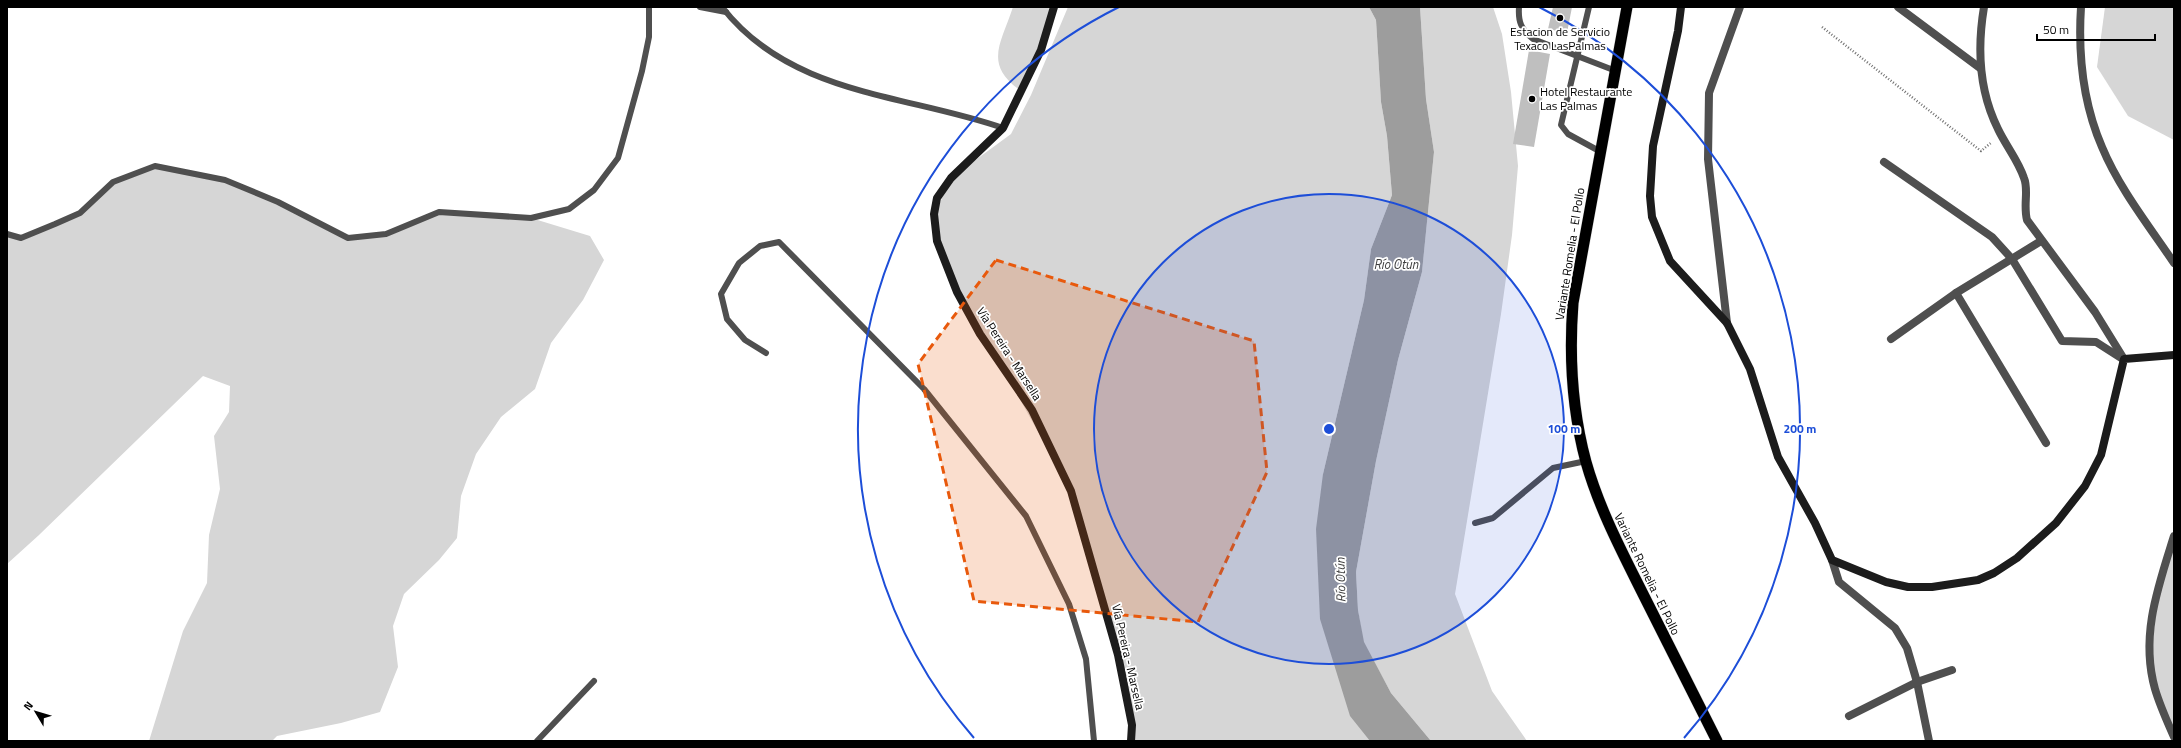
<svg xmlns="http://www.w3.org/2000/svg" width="2181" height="748" font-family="'Titillium Web',sans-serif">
<rect width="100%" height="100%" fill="#fff"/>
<g fill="#d6d6d6">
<path d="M1013,7h41l-33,84c-38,-27 -20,-47 -8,-84z"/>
<polygon points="1068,7 1369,7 1376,20 1381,102 1387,136 1392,195 1371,249 1364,300 1323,474 1370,741 1131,741 1132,725 1093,568 1071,491 950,274 934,216 951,178 1011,134 1031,95"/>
<polygon points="1420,7 1493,7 1502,34 1511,92 1518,166 1512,235 1501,314 1455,594 1492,691 1527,741 1431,741 1391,693 1363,642 1358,610 1356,572 1376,461 1398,360 1422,272 1434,152 1426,99"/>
<polygon points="2105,7 2174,7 2174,140 2128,116 2097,67"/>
<polygon points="155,166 219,178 278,202 348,238 386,234 439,212 531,218 590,236 604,260 583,300 551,343 535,389 501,417 476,454 461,496 457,538 439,560 404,594 393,626 398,667 380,712 341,723 277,736 272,741 149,741 183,631 207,583 209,535 220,489 214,436 229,412 230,386 203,376 39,535 7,564 7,234 21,238 80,213 113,182"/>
<polygon points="2174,536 2174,737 2151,672 2157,590"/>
</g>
<polygon fill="#9d9d9d" points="1369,7 1420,7 1426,99 1434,152 1422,272 1398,360 1376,461 1356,572 1358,610 1364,642 1391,693 1431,741 1370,741 1350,716 1320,619 1316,529 1323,474 1364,300 1371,249 1392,195 1387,136 1381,102 1376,20"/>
<g fill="#bfbfbf">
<polygon points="1553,7 1572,7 1567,33 1548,29"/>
<polygon points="1529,50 1550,54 1534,147 1513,144"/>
</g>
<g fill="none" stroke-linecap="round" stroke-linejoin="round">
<g stroke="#dbdbdb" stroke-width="12">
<path id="trunk" d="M1627,7l-54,296c-4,53 -1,107 13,159 13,46 35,88 56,130 25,50 50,100 75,149"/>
</g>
<polyline stroke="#717171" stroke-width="2.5" stroke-dasharray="1 2" stroke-linecap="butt" points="1822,27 1981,151 1992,142"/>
<g stroke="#4f4f4f" stroke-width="6">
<polyline points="700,7 726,12"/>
<path d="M722,7c69,89 184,87 281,121"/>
<path d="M1519,7c-1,15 2,22 14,32l83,32"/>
<polyline points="1589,7 1561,125 1568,134 1601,152"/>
<polyline points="7,234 21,238 55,224 80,213 113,182 155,166 225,180 278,202 348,238 386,234 439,212 531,218 569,209 594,190 618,158 642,71 649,37 649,7"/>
<polyline points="766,353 745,340 727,319 721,294 739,263 760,246 779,242 924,389 1026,516 1069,604 1086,659 1094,741"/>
<polyline points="1475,523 1493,518 1553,468 1586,461"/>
<polyline points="537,741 594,681"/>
</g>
<g stroke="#4f4f4f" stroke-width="8">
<polyline points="1898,7 1980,68"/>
<path d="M1984,7c-7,42 -5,84 14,122 8,17 20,31 26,49 5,12 -1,27 3,42l68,92 29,47"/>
<path d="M2081,7c-3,47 2,96 21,140 17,41 47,79 72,116"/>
<polyline points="1884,162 1992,237 2012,259 2062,341 2096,342 2121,358"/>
<polyline points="1956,293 2046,443"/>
<polyline points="1727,323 1708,159 1709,93 1740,7"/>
<polyline points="1891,339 1956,293 2041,241"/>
<path d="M2174,536c-16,51 -34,100 -19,153 5,17 12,32 19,48"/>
<polyline points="1832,560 1839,582 1895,628 1907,648 1917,682 1929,741"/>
<polyline points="1849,716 1917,682 1952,670"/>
</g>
<g stroke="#1c1c1c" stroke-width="8">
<polyline points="1054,7 1041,50 1003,128 951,178 937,198 934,214 937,241 957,292 980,334 1032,410 1071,491 1118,655 1132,725 1131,741"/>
<polyline points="1681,7 1678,31 1653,146 1650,196 1652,217 1670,261 1727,323 1750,369 1778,457 1815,523 1832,560 1886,582 1908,587 1932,587 1978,580 1994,573 2017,558 2056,523 2085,486 2101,455 2124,359 2174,355"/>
</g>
<use href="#trunk" stroke="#000" stroke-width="11"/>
</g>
<path fill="#e8590c" fill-opacity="0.2" stroke="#e8590c" stroke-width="3" stroke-dasharray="8 5" stroke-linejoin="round" d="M996,260l258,81 13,131 -69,150 -224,-21 -56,-237z"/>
<circle cx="1329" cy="429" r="235" fill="#1d4ed8" fill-opacity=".12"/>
<g fill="none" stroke="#1d4ed8" stroke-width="2">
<circle cx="1329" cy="429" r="235"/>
<path d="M974 738A471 471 0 0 1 1119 7M1539 7A471 471 0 0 1 1684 738"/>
</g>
<g fill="#000" stroke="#fff" stroke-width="1.5">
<circle cx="1560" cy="18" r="4"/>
<circle cx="1532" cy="99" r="4"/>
</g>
<g text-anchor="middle" stroke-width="3.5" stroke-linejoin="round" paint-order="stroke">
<g font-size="12" fill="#000" stroke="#fff">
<text x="1560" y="36">Estacion de Servicio<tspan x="1560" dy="14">Texaco LasPalmas</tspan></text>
<text x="1540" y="96" text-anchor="start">Hotel Restaurante<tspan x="1540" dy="14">Las Palmas</tspan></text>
</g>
<g font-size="12" fill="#000" stroke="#fff">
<text transform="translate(1570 254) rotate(-81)" y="4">Variante Romelia - El Pollo</text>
<text transform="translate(1009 354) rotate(57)" y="4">Vía Pereira - Marsella</text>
<text transform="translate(1647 574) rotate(64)" y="4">Variante Romelia - El Pollo</text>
<text transform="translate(1128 657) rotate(77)" y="4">Vía Pereira - Marsella</text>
</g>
<g font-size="13" font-style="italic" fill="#3e3e3e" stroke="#fff">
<text x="1396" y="269">Río Otún</text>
<text transform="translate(1340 580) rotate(-91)" y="5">Río Otún</text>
</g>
</g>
<circle cx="1329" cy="429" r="6" fill="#1d4ed8" stroke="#fff" stroke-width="2"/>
<g font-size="12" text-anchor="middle" font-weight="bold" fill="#1d4ed8" stroke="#fff" stroke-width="3.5" stroke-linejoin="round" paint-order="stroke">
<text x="1564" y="433">100 m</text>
<text x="1800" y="433">200 m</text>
</g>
<rect width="2181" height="748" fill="none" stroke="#000000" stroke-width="16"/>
<g transform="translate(36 712) rotate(308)" stroke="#ffffff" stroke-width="3" paint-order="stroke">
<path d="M0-3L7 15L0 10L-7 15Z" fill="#000000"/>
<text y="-6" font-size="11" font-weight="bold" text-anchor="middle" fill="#000000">N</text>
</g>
<path d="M2037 34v6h118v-6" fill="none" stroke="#000000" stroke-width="2"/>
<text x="2043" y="34" font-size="12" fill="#000000" stroke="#ffffff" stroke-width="3" paint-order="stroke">50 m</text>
</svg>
